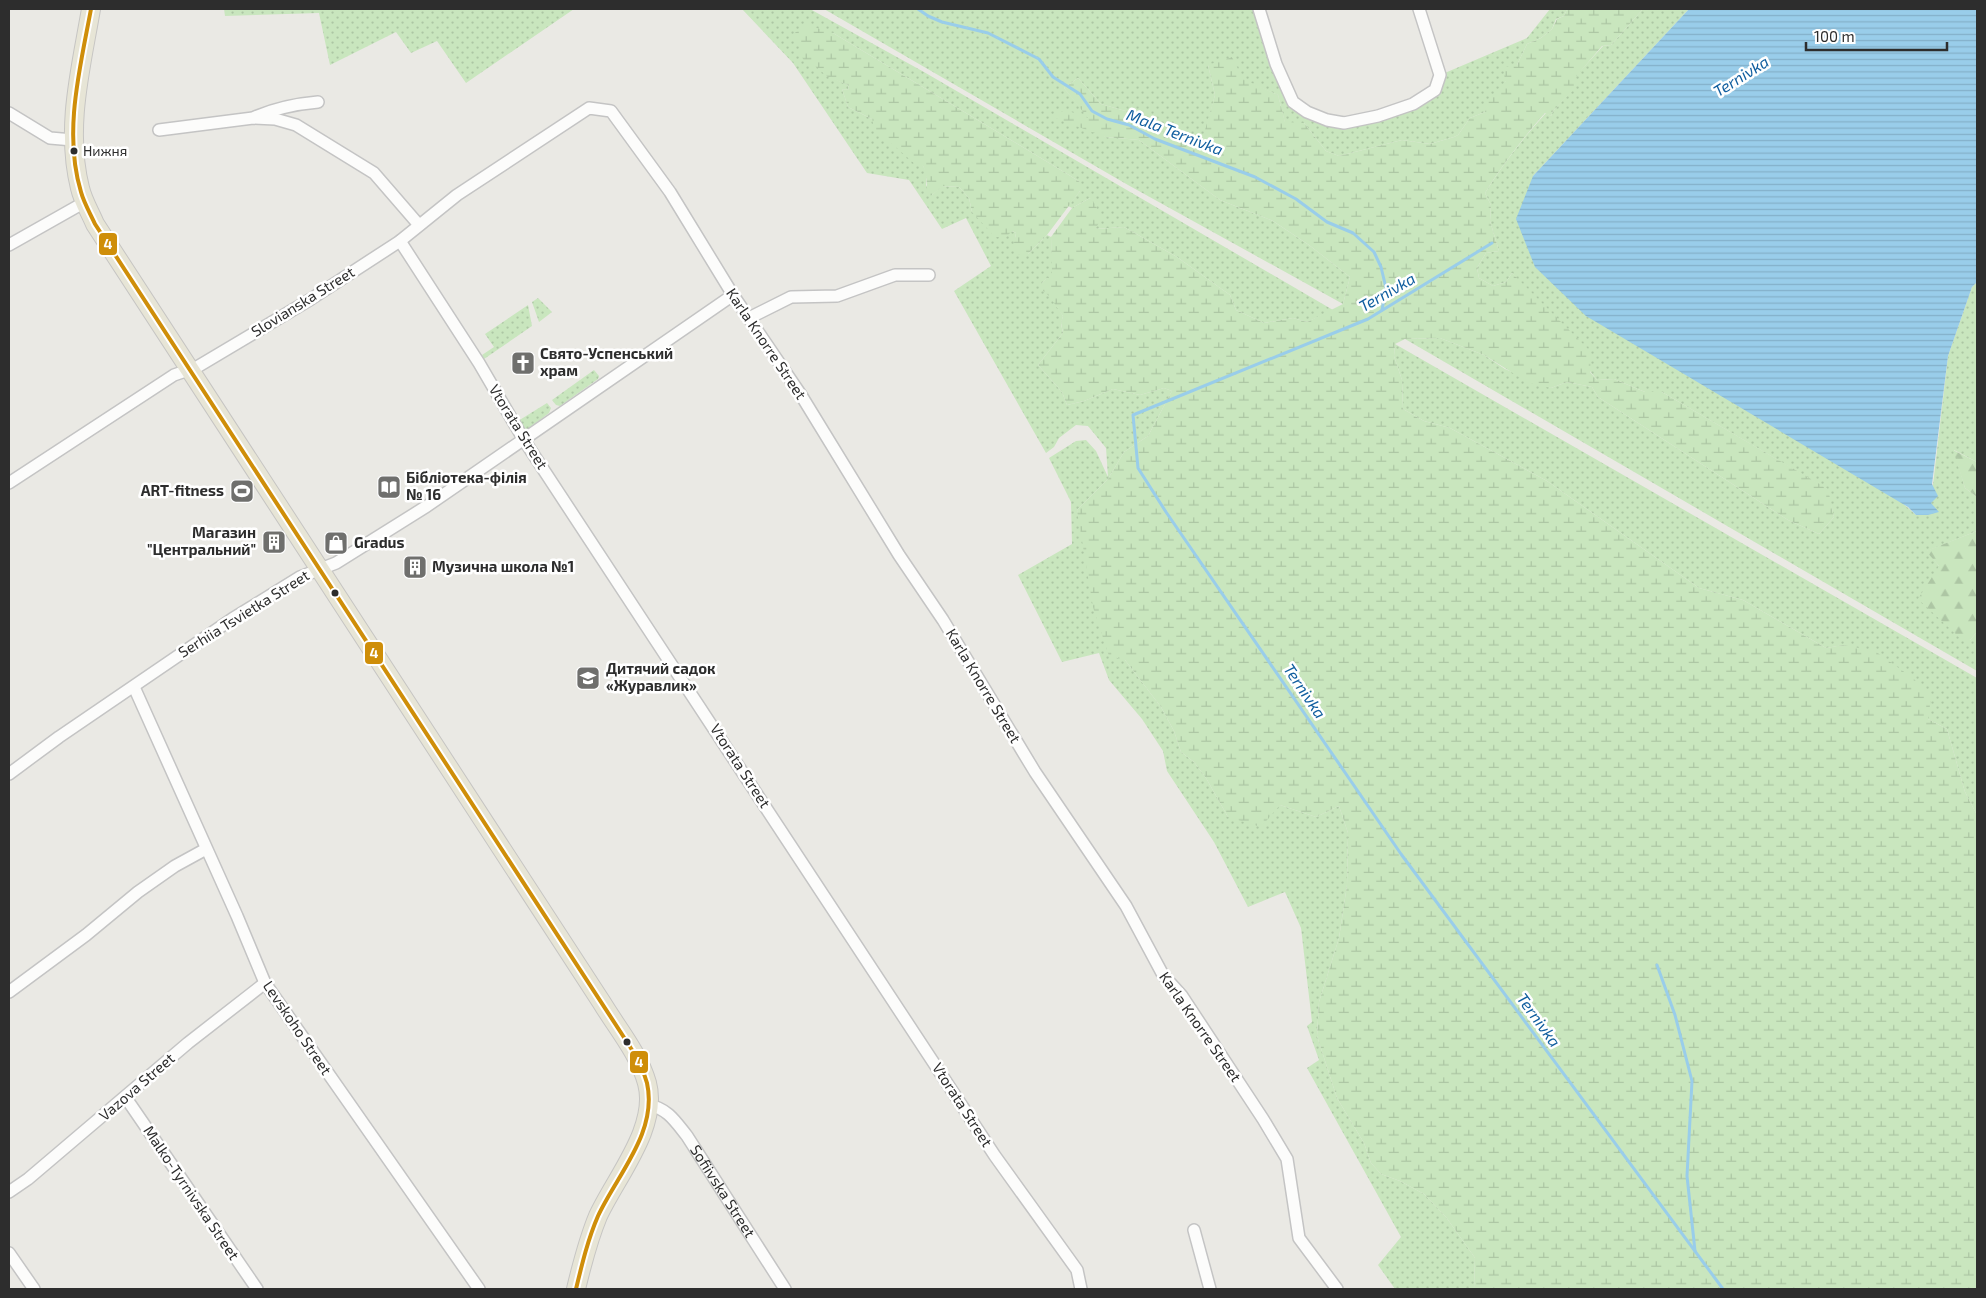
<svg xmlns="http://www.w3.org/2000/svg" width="1986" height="1298" font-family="'Exo 2',sans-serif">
<defs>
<pattern id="grass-dots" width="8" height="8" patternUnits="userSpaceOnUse" patternTransform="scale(1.25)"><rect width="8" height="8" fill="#c9e6be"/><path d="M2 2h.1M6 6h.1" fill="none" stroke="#adc6a4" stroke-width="1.8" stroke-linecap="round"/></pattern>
<pattern id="forest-firs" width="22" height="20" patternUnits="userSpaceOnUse" patternTransform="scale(1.25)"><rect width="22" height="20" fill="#c9e6be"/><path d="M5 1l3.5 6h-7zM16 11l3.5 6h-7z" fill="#adc6a4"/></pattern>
<pattern id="wetland-marsh" width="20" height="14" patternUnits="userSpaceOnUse" patternTransform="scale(1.25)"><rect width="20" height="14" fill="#c9e6be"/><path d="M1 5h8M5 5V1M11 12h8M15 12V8" fill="none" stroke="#adc6a4"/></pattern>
<pattern id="water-rules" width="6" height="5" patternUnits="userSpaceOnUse" patternTransform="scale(1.25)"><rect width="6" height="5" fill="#99cdea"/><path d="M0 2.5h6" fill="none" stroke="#84b0c9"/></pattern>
</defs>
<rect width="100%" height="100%" fill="#eae9e4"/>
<g fill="url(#grass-dots)">
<polygon points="224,9 574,9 466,83 437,41 411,53 396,32 330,65 319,13 225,16"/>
<path d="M742,9h68l114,63 409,238 -26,12 -14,-4 -29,5 -28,-13 -6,-15 -53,-38 -53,-30 -29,2 -5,-31 -18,10 -4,-2 12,-15v-9l-11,-7 -236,-142 -30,12c14,24 19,29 45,40l1,5 -7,-1 6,18 24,12 51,47 4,7 -1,12 6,10 10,-9 17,1 10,11 3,14 44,21 -1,5 13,16 19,-19 4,2 2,36 -11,10 21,33 -2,8 2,9 -25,32 24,27 5,13 17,-4 29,-12 27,6 24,-7 8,3 -24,45 -24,16 -16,27 -31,31 48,150 36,47 13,24 7,21 13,10 12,16 22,39 52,-12 36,12 23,-11 9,27 -1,52 -8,53 -20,64 -2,34 20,62 27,45 7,20 10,11 19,7 24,13 22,23 29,41 -1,31h-79l-17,-24 23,-28 -94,-169 12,-8 -12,-34 5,-4 -11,-94 -16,-36 -37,15 -34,-65 -47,-71 -4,-20 -21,-32 -33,-39 -10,-27 -37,9 -44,-87 54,-31 -1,-42 -22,-44 27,-17 10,-1 10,11 12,26 -2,-29 -18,-22 -12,-1 -17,13 -5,9 -8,6 -92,-162 37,-25 -25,-48 -24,11 -33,-49 -42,-7 -74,-110z"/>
<polygon points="824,9 1257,9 1281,88 1326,122 1414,106 1440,75 1527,38 1550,9 1567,9 1564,16 1556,19 1552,29 1541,38 1527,44 1517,65 1485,112 1470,118 1458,135 1454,137 1430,144 1402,140 1339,156 1326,151 1304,123 1285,123 1278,95 1208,65 1215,95 1204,137 1187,140 1170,138 1143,116 1101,104 1078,78 1064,88 1105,137 1139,140 1220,200 1273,221 1309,245 1350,277 1343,304 1128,185"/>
<path d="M1643,9h46l-156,167 383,339 15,-13 17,-146 24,-69 5,-5v180l-23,-12 11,38 12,9v34l-50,20 12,15 31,74 7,-8v39l-572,-332 35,-1 44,17 21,14 46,19 16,-6 25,5 6,10 190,123 31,14 15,-17 -7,-28 -165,-97h-17l-31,-13 -17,1 -85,-107 -6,9 -13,4 -14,-8 -2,-10 9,-15 13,-2 -9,-30 1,-16 -6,-12c17,-28 38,-55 61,-80l5,3 2,-5 22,-24 -2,-8 30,-33 8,-1z"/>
<polygon points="538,298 552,312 539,322 532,302"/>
<polygon points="528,305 532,326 484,359 482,355 494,347 485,334"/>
<polygon points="1395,344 1977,678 1977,815 1965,792 1947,729 1928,719 1844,645 1826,648 1743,600 1699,588 1547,481 1450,428 1424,421 1403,409 1402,380 1394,356"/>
<polygon points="594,370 599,376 598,379 560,406 556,405 552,400"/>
<polygon points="547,403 551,408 549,413 528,429 525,429 518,421"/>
</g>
<g fill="url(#forest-firs)">
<polygon points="1953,450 1977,462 1977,497 1965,488"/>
<polygon points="1977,531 1977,632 1970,640 1959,637 1918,599 1939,566 1926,551"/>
</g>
<g fill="url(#wetland-marsh)">
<path d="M1567,9h76l-32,36 -9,1 -28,33 2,8 -23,24 -2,5 -6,-3c-22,25 -43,52 -60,80l6,12 -1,16 9,30 -13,2 -9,15 2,10 14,8 13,-4 6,-9 79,79 -1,20 7,8 17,-1 31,13h17l166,97 6,28 -15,17 -31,-14 -190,-123 -6,-10 -25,-5 -16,6 -22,-5 -45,-28 -44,-17 -35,1 -10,5 -1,12 8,24 1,29 21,12 26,7 97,53 152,107 44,12 83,48 17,-3 32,6 39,28 17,19 -3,21 19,10 18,63 12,23v474h-503l1,-31 -29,-41 -22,-23 -24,-13 -19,-7 -10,-11 -7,-20 -27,-45 -20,-62 2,-34 20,-64 8,-53 1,-52 -9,-27 -23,11 -36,-12 -19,22 -33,-10 -22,-39 -12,-16 -13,-10 -7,-21 -13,-24 -36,-47 -16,-4 -16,-49 -16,-97 31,-31 16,-27 24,-16 24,-45 -8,-3 -24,7 -27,-6 -29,12 -17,4 -5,-13 -24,-27 25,-32 -2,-10 2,-7c-8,-10 -10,-18 -21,-26v-7l10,-10 -1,-36 21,-29 18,-10 5,6 6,16 -6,9 29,-2 53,30 53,38 6,15 28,13 29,-5 14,4 36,-18 7,-27 -41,-32 -36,-24 -53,-21 -81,-60 -34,-3 -55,-21 16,-6 22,8 -24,-30 14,-10 23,26 42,12 27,22 17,2 16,-3 12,-42 -7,-30 24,-8 11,22 35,16 7,27 19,1 22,28 13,5 63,-16 28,4 24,-7 4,-2 12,-17 15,-6 2,-11 19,-20 -2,-6 2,-8 11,-2 10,-21 14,-6 11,-9 5,-10 7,-3z"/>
<path d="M807,25l26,8 236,142 11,7v9l-33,44 -19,19 -9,1 -6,-7 3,-15 -4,-2 -6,6h-11l-23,-25 -3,-14 -10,-11 -16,-1 -11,9 -4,1c-2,-11 0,-21 -5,-30l-7,-1 -42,-37 -2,-9 -24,-12 -6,-18 7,1 -1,-5 -20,-8 -13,-11 -9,-2 -7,-12 3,-6 -7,-2 -2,-10z"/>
</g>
<polygon fill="url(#water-rules)" points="1689,9 1977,9 1977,282 1972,287 1948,356 1932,484 1938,496 1931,503 1939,512 1928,515 1916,515 1908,507 1586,316 1535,267 1516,219 1533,176"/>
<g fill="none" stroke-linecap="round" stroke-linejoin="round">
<g stroke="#99cdea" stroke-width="3">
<polyline points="918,9 928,16 942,22 988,33 1039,59 1053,77 1080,94 1092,111 1107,119 1129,125 1155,139 1255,177 1296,199 1327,222 1353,233 1374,252 1381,267 1386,288 1382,310"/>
<polyline points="1492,243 1368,319 1133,415 1138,468 1166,512 1401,854 1723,1289"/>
<polyline points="1657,965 1675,1015 1692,1081 1687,1176 1695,1251"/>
</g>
<g stroke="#c4c4c4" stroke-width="14">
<g id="street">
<polyline points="1259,9 1276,64 1293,102 1307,112 1327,120 1344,123 1378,116 1413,104 1435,90 1440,75 1419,9"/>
<polyline points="9,113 50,138 73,140"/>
<path d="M255,117c21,-9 40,-13 63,-15"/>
<polyline points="159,130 253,118 275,119 296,125 374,173 419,225"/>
<polyline points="400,241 479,363 524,440 656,641 995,1156 1077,1270 1081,1289"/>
<polyline points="9,245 85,202"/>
<polyline points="749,318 791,297 837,296 895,275 929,275"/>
<polyline points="9,483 174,375 197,367 311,299 400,241 457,195 589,108 611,111 670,192 733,295 801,395 899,555 943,620 1035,772 1126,906 1163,975 1182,996 1263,1119 1287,1159 1299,1238 1337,1289"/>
<polyline points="134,687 237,916 265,983 479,1289"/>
<polyline points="9,774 59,737 232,619 300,577 336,563 427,506 733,295"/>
<polyline points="9,992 86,935 138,892 175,866 206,849"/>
<polyline points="126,1098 257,1289"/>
<path id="s1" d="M649,1105c19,4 26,16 38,31l98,153"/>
<polyline points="9,1192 28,1179 188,1043 265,983"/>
<polyline points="1194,1230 1210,1289"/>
<polyline points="9,1253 34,1289"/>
</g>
</g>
<g stroke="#c6c5c3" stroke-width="20">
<path id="primary" d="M91,9c-10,59 -26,119 -11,179 3,13 10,24 15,36l507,779c15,25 37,51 45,80 12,44 -31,94 -49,133 -10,24 -16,48 -22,73"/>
</g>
<use href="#street" stroke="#fcfcfb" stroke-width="11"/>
<use href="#primary" stroke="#e7e5d6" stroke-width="18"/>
<g stroke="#fff" stroke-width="8">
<path id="bus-1" d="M91,9c-11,59 -28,124 -10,183 3,11 9,21 14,32l532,818c8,12 16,26 20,41 11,49 -30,92 -49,133 -10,23 -16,48 -22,73"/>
</g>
<use href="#bus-1" stroke="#cf8e09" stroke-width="4"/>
</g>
<defs>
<g id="church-square" transform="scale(1.25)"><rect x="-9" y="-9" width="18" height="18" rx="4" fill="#6f6f6d" stroke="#fff"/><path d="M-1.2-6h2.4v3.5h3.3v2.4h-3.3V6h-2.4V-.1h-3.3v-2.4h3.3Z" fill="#fff"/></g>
<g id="library-square" transform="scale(1.25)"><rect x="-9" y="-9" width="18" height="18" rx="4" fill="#6f6f6d" stroke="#fff"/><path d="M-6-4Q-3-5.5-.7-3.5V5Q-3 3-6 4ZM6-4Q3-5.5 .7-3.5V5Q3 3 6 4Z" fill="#fff"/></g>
<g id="stadium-square" transform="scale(1.25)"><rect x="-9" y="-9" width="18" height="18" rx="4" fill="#6f6f6d" stroke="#fff"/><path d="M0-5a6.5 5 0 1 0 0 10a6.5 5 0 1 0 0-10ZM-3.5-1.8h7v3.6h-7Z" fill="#fff"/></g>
<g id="building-square" transform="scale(1.25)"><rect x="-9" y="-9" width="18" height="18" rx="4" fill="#6f6f6d" stroke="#fff"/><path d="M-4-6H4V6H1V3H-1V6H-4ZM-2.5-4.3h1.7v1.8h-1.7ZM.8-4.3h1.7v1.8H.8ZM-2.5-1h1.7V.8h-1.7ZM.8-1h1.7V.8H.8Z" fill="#fff"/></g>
<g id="shop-square" transform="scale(1.25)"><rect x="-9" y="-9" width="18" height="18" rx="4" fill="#6f6f6d" stroke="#fff"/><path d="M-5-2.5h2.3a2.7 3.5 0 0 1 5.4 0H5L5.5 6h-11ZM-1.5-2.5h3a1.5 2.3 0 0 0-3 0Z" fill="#fff"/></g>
<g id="school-square" transform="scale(1.25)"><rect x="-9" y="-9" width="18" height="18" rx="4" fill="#6f6f6d" stroke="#fff"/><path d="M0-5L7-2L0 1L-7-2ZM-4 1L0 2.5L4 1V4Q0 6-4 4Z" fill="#fff"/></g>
</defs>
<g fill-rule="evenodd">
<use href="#church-square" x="523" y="363"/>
<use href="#library-square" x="389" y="487"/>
<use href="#stadium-square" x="242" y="491"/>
<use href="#building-square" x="274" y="542"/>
<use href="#shop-square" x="336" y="543"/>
<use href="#building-square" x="415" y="567"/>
<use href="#school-square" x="588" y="678"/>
</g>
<g fill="#2d2d2d" stroke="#fff" stroke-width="2">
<circle cx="74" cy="151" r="4.5"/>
<circle cx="335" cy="593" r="4.5"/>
<circle cx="627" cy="1042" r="4.5"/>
</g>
<g text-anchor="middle" stroke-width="5" stroke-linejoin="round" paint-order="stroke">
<g font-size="14" fill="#2d2d2d" stroke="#fff" text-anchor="start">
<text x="83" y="156">Нижня</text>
</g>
<g font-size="15" fill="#2d2d2d" stroke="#fff">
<text transform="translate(303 302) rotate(-32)" y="5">Slovianska Street</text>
<text transform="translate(766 344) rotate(56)" y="5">Karla Knorre Street</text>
<text transform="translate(518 427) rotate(58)" y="5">Vtorata Street</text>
<text transform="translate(244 614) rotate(-32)" y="5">Serhiia Tsvietka Street</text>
<text transform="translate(983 686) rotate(59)" y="5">Karla Knorre Street</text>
<text transform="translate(740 766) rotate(57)" y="5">Vtorata Street</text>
<text transform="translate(1200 1027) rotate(55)" y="5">Karla Knorre Street</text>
<text transform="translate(297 1028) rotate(56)" y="5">Levskoho Street</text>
<text transform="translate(137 1087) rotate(-41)" y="5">Vazova Street</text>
<text transform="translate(962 1105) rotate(57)" y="5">Vtorata Street</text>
<text dy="5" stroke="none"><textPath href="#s1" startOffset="116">Sofiivska Street</textPath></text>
<text transform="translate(191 1193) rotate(56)" y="5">Malko-Tyrnivska Street</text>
</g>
<g font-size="15" font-weight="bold" fill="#2d2d2d" stroke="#fff" text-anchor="start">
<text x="540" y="359">Свято-Успенський<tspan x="540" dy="17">храм</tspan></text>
<text x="406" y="483">Бібліотека-філія<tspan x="406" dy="17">№ 16</tspan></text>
<text x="224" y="496" text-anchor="end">ART-fitness</text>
<text x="256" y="538" text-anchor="end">Магазин<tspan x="256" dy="17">"Центральний"</tspan></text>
<text x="354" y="548">Gradus</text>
<text x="432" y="572">Музична школа №1</text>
<text x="606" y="674">Дитячий садок<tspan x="606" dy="17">«Журавлик»</tspan></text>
</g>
<g font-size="16" font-style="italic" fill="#105e9f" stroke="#fff">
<text transform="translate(1741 76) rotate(-32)" y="6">Ternivka</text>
<text transform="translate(1175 132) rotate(21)" y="6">Mala Ternivka</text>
<text transform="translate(1387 292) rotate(-30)" y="6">Ternivka</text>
<text transform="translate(1305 691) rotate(56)" y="6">Ternivka</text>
<text transform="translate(1539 1020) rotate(54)" y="6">Ternivka</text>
</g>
</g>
<g stroke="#fff" stroke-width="2">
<rect x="98" y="232" width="20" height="24" rx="5" fill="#cf8e09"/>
<rect x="364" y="641" width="20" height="24" rx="5" fill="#cf8e09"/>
<rect x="629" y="1050" width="20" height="24" rx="5" fill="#cf8e09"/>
</g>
<g font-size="14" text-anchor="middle" font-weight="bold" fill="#fff">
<text x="108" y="249">4</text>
<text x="374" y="658">4</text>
<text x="639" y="1067">4</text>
</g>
<rect width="1986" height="1298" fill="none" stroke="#2d2d2d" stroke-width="20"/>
<path d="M1806 42v8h141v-8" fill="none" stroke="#2d2d2d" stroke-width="2.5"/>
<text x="1814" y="42" font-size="15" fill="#2d2d2d" stroke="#ffffff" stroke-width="4" paint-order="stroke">100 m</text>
</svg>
